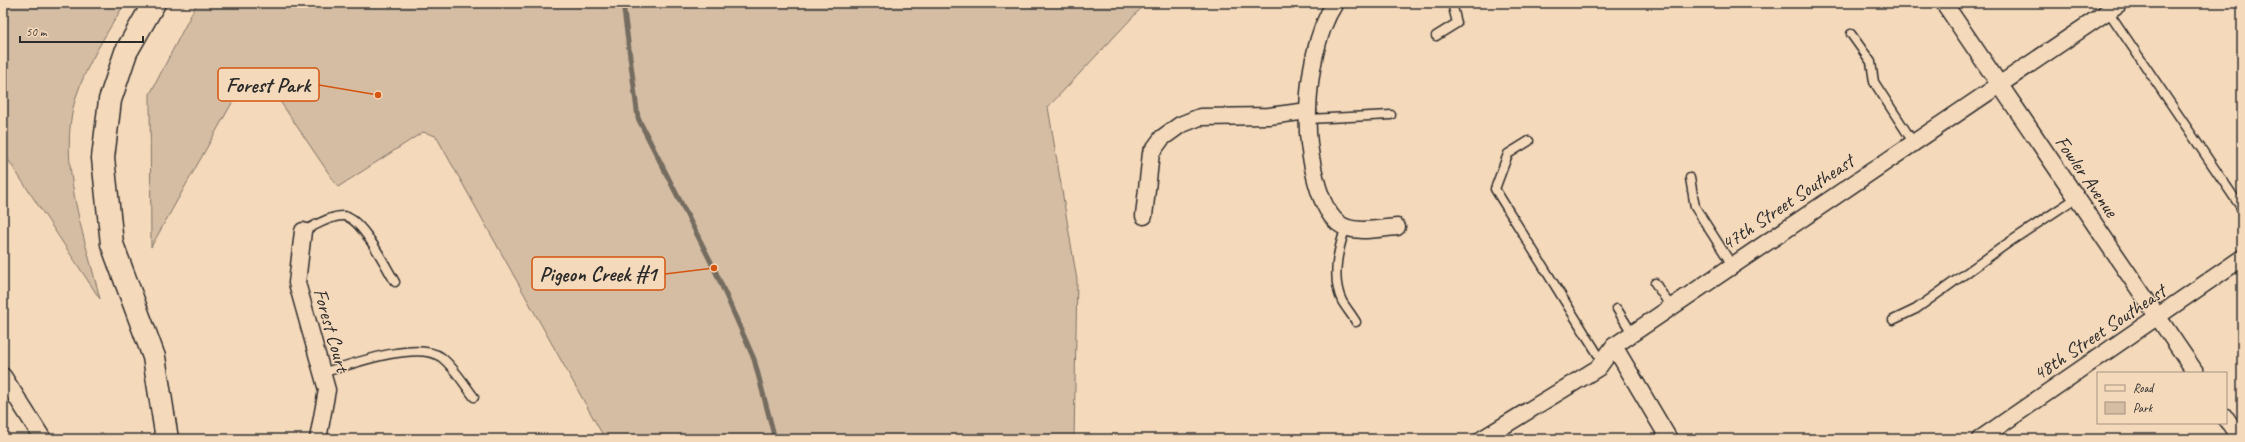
<svg xmlns="http://www.w3.org/2000/svg" width="2245" height="442" font-family="Caveat,sans-serif">
<rect width="100%" height="100%" fill="#f5d9bb"/>
<filter id="ink" filterUnits="userSpaceOnUse"><feTurbulence type="fractalNoise" baseFrequency=".025" numOctaves="2"/><feDisplacementMap in="SourceGraphic" scale="8" xChannelSelector="R" yChannelSelector="G"/><feConvolveMatrix kernelMatrix="1 2 1 2 8 2 1 2 1" color-interpolation-filters="sRGB"/></filter>
<g filter="url(#ink)">
<g fill="#d4bda3" stroke="#807467">
<path d="M3,3h122c-18,30 -38,60 -49,94 -20,63 9,141 24,202l-97,-147z"/>
<polygon points="197,3 1146,3 1048,107 1077,280 1074,439 605,439 436,136 423,132 338,187 269,85 246,78 151,247 150,94"/>
</g>
<g fill="none" stroke-linecap="round" stroke-linejoin="round">
<polyline stroke="#756c60" stroke-width="5" points="623,3 638,118 714,268 754,359 775,439"/>
<g stroke="#2b2b2b" stroke-width="11">
<g id="lane">
<polyline points="2108,11 2242,209"/>
<polyline points="1851,34 1871,62 1874,82 1913,142"/>
<polyline points="1436,36 1457,23 1452,3"/>
<polyline points="1308,119 1391,115"/>
<polyline points="1529,141 1508,154 1495,189 1602,361"/>
<polyline points="1690,178 1695,207 1732,265"/>
<path d="M1346,227c-8,22 -15,51 -4,74 4,7 10,14 14,21"/>
<path d="M303,231c12,-5 26,-15 40,-15 18,0 43,51 52,66"/>
<polyline points="1655,283 1671,307"/>
<polyline points="1617,309 1632,333"/>
<polyline points="1893,320 1916,309 2008,243 2076,198"/>
<path d="M322,373c27,-8 94,-33 119,-16 13,10 23,27 33,40"/>
</g>
</g>
<g stroke="#2b2b2b" stroke-width="19">
<g id="street">
<path d="M1335,3c-19,29 -26,73 -27,108 -2,29 7,93 30,112 15,12 42,5 59,4"/>
<polyline points="1944,3 2196,373"/>
<polyline points="1144,216 1151,153 1162,138 1180,125 1200,117 1269,116 1308,111"/>
<polyline points="303,231 297,283 327,390 318,439"/>
<polyline points="1614,346 1669,439"/>
<polyline points="3,376 43,439"/>
<polyline points="2226,418 2240,439"/>
<polyline points="1482,439 1598,368 1614,346 2120,3"/>
<polyline points="1980,439 2242,258"/>
</g>
</g>
<g stroke="#2b2b2b" stroke-width="25">
<polyline id="secondary" points="154,3 126,52 110,100 103,158 112,244 154,357 167,439"/>
</g>
<use href="#lane" stroke="#f5d9bb" stroke-width="8"/>
<use href="#street" stroke="#f5d9bb" stroke-width="16"/>
<use href="#secondary" stroke="#f5d9bb" stroke-width="22"/>
</g>
</g>
<g text-anchor="middle" stroke-width="3" stroke-linejoin="round" paint-order="stroke">
<g font-size="20" fill="#2b2b2b" stroke="#f5d9bb">
<text transform="translate(2087 176) rotate(55)" y="7">Fowler Avenue</text>
<text transform="translate(1787 202) rotate(-34)" y="7">47th Street Southeast</text>
<text transform="translate(332 330) rotate(74)" y="7">Forest Court</text>
<text transform="translate(2099 332) rotate(-34)" y="7">48th Street Southeast</text>
</g>
</g>
<path fill="none" stroke="#d5540f" stroke-width="1.5" d="M378 95L319 85M714 268L665 274"/>
<g fill="#d5540f" stroke="#f5d9bb" stroke-width="1.5">
<circle cx="378" cy="95" r="4"/>
<circle cx="714" cy="268" r="4"/>
</g>
<g fill="#f5d9bb" stroke="#d5540f" stroke-width="1.5">
<rect x="218" y="68" width="101" height="33" rx="4"/>
<rect x="532" y="257" width="133" height="33" rx="4"/>
</g>
<g font-size="21" text-anchor="middle" font-weight="bold" fill="#2b2b2b">
<text x="268" y="92">Forest Park</text>
<text x="598" y="281">Pigeon Creek #1</text>
</g>
<rect width="2245" height="442" fill="none" stroke="#f5d9bb" stroke-width="16"/>
<rect x="8" y="8" width="2229" height="426" fill="none" stroke="#2b2b2b" stroke-width="1.5" filter="url(#ink)"/>
<rect x="2097" y="372" width="130" height="52" fill="#f5d9bb" stroke="#a49381"/>
<rect x="2105" y="385" width="20" height="6" fill="#f5d9bb" stroke="#a49381"/>
<text x="2133" y="392" font-size="12" fill="#2b2b2b">Road</text>
<rect x="2105" y="402" width="20" height="12" fill="#d4bda3" stroke="#a49381"/>
<text x="2133" y="412" font-size="12" fill="#2b2b2b">Park</text>
<path d="M20 36v6h123v-6" fill="none" stroke="#2b2b2b" stroke-width="2"/>
<text x="26" y="36" font-size="12" fill="#2b2b2b" stroke="#f5d9bb" stroke-width="3" paint-order="stroke">50 m</text>
</svg>
